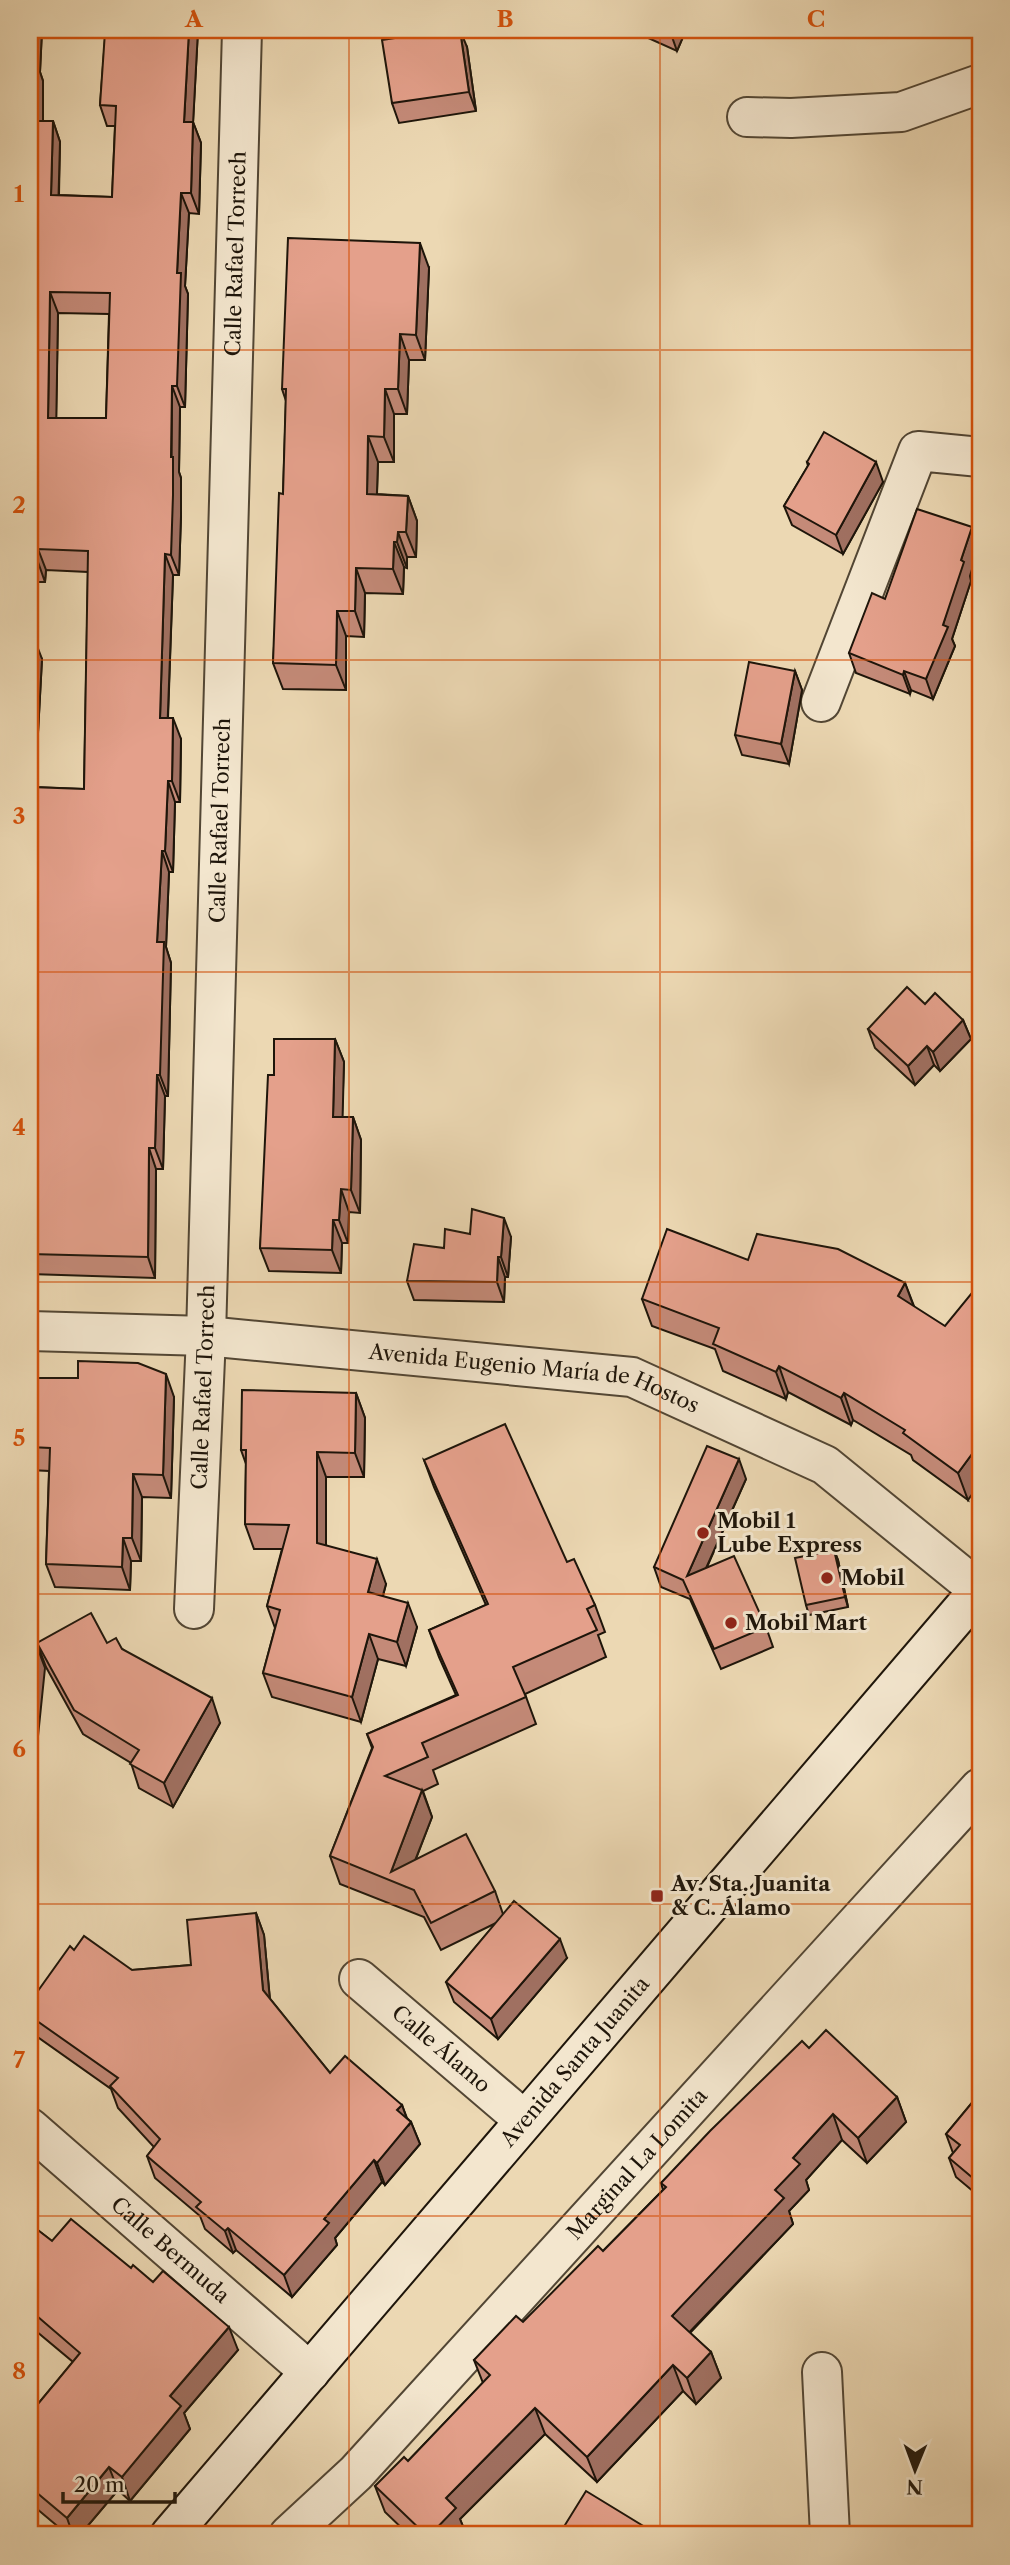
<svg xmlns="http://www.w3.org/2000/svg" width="1010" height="2565" font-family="'Libre Caslon Text',serif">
<rect width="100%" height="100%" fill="#ecd8b3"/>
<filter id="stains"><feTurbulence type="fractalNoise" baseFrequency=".00286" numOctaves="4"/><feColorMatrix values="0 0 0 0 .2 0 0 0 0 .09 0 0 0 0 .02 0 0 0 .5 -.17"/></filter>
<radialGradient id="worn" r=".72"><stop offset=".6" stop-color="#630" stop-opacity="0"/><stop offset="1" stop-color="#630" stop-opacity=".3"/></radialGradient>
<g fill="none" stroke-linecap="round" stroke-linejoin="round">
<g stroke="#524634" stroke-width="42">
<g id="street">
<polyline points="747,117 791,118 901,112 980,84"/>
<polyline points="821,702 918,451 980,457"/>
<path id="s1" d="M30,1331l176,5 426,41 193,88 155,126"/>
<path id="s2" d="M194,1609l12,-273 36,-1306"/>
<path id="s3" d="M359,1979l164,140"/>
<path id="s4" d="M30,2128l280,244"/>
<polyline points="822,2372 830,2535"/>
<path id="s5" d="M289,2535l67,-62 624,-685"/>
</g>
</g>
<g stroke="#1e150a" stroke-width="42">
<g id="secondary">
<path id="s6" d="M170,2535l809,-945"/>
</g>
</g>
<use href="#street" stroke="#f3e6ce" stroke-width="38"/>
<use href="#secondary" stroke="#f3e6ce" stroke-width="38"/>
</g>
<g fill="#c48a78" stroke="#1e150a" stroke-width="2" fill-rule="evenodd">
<path d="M30,30h12l-2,42 3,9v40h10l7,21 -1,53 53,2 3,-71h-8l-7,-21 5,-66 -3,-9h96l-5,92 8,21 -2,71 -10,-1 -4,73 3,8 -3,113h-5l-1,65 2,6v38l-2,59h-6l-5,143 13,21 -1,63h-5l-2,70h-4l-3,75 5,16 -3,133h-3l-2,73h-7l-1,109 -125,-4v-636l12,21 -7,128 49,2 4,-217 -42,-2 -1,12h-15zM58,313l51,1 -3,104h-50z"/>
<polygon points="636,30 686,30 677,51 637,33"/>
<polygon points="467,47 476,111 399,123 392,103"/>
<polygon points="429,268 425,360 409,360 407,414 394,414 394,462 378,462 377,494 408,496 417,521 416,557 407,557 407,568 404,567 403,594 365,593 364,637 346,636 346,690 283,689 273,663 283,494 286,401 282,389"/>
<polygon points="807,462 883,482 843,554 792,525 784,506 808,466"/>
<polygon points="979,546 970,576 971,581 952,639 955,646 933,699 911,690 910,694 856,673 849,653 885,599"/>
<polygon points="795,671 802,690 789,764 742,755 735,735"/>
<polygon points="925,1004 963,1020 971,1039 940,1071 934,1065 915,1085 875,1048 868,1029"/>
<polygon points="335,1039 344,1062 342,1117 353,1117 361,1140 360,1213 349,1212 348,1243 342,1243 341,1273 269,1271 260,1248 274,1075"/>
<polygon points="470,1234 511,1237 508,1277 505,1277 504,1302 414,1300 407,1281 444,1248"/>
<polygon points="748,1260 905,1283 914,1306 968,1500 913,1460 911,1455 853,1420 851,1425 788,1392 786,1399 723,1371 715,1349 652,1326 642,1299"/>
<polygon points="30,1378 174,1397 171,1498 142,1497 141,1561 131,1561 130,1590 55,1587 46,1564 49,1471 30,1470"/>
<polygon points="356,1393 365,1418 364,1477 326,1477 326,1545 386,1584 383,1596 417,1627 406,1666 378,1659 361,1722 272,1697 263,1673 275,1628 267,1606 282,1549 254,1549 245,1524 246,1464 241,1450"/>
<polygon points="424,1460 567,1562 595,1605 605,1632 598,1635 606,1657 525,1694 536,1724 433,1770 438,1784 423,1791 432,1817 416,1859 495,1891 503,1914 567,1958 498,2039 454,2002 446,1982 496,1923 441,1950 424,1917 340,1884 330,1856 372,1748 367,1734 456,1695 439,1657 429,1630 486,1605 434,1487"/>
<polygon points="746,1479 707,1567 766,1627 773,1647 721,1669 690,1599 661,1587 654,1567"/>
<polygon points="834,1550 838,1560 848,1607 809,1615 806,1605"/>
<polygon points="37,1643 107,1643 122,1649 220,1723 173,1807 139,1788 131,1763 83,1734 46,1667"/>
<polygon points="256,1913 264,1935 270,1999 330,2073 402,2105 407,2118 411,2122 420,2144 385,2185 382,2182 335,2238 337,2245 292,2297 236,2250 233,2253 205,2229 200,2216 155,2178 147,2156 154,2147 118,2108 111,2089 32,2033 30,2028 30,2002 74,1950 132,1970 191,1965"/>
<polygon points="809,2048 897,2097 906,2122 867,2163 842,2140 806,2180 809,2190 789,2211 793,2224 690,2333 711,2352 721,2378 696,2404 683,2391 597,2482 545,2434 460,2519 466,2534 464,2535 409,2535 385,2512 375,2486 408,2461 483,2383 474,2360 523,2322 603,2251 663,2190 661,2183"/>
<polygon points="980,2093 980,2197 956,2177 949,2158 953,2153 946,2134"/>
<polygon points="30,2224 52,2241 131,2268 153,2282 238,2350 184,2413 190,2429 130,2501 118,2490 80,2535 68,2535 30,2503 30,2396 38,2404 73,2362 30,2326"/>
</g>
<g fill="#a07061" stroke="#1e150a" stroke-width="2">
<polygon points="33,30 42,30 40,72 43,81 43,142 35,121 32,60"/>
<polygon points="189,30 198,30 192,143 184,122"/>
<polygon points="460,30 467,47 476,111 469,92"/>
<polygon points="670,30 686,30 677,51 670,31"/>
<polygon points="53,121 60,142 58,216 51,195"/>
<polygon points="193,122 201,143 199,214 191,193"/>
<polygon points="181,193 189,213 185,286 188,294 185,407 177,386 177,273"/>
<polygon points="420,243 429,268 425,360 416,335"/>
<polygon points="50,292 58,313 56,438 48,418"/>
<polygon points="400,334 409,360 407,414 398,389"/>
<polygon points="172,386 180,407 179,472 181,478 181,516 179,575 171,555"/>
<polygon points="385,389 394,414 394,462 384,437"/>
<polygon points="368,436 378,462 376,519 367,494"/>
<polygon points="876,462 883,482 843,554 836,535"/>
<polygon points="408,496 417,521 416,557 406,532"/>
<polygon points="972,527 979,546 970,576 971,581 952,639 955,646 933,699 926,679 943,625 961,560"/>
<polygon points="398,532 407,557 407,568 397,542"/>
<polygon points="394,542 404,567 403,594 393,569"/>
<polygon points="38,549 46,570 45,582 38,562"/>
<polygon points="165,554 173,575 167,738 160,718"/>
<polygon points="356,568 365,593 364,637 355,611"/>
<polygon points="337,611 346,636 346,690 336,665"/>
<polygon points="34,638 42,659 34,808 30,795 30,726"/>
<polygon points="795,671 802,690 789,764 781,744"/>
<polygon points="904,671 911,690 910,694 903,675"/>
<polygon points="173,718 181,739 180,802 172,781"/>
<polygon points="168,781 175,802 173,872 165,851"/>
<polygon points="162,851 169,872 166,947 171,963 168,1096 160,1075 157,942"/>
<polygon points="963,1020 971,1039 940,1071 933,1052"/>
<polygon points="335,1039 344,1062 342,1140 333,1117"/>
<polygon points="927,1046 934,1065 915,1085 908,1066"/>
<polygon points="157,1075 165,1096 163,1169 155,1148"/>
<polygon points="353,1117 361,1140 360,1213 351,1190"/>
<polygon points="149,1148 156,1169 155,1278 148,1257"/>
<polygon points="341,1189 349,1212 348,1243 339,1220"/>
<polygon points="504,1218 511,1237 508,1277 501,1257"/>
<polygon points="333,1220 342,1243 341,1273 332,1250"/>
<polygon points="498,1257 505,1277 504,1302 497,1282"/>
<polygon points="905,1283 915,1310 898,1296"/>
<polygon points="779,1366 788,1392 786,1399 776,1372"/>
<polygon points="166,1374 174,1397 171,1498 163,1475"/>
<polygon points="356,1393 365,1418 364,1477 355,1453"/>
<polygon points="844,1393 853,1420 851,1425 841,1398"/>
<polygon points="980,1443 980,1483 968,1500 958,1473"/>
<polygon points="317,1452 326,1477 326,1567 317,1543"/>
<polygon points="739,1459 746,1479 694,1595 687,1576"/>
<polygon points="133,1474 142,1497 141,1561 132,1538"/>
<polygon points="123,1538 131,1561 130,1590 122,1567"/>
<polygon points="834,1550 838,1560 848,1607 845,1597"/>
<polygon points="377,1559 386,1584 377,1617 368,1592"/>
<polygon points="408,1603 417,1627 406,1666 397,1642"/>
<polygon points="369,1634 378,1659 361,1722 352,1697"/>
<polygon points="36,1644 45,1668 30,1814 30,1712"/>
<polygon points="212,1698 220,1723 173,1807 164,1783"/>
<polygon points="422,1790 432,1817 405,1886 391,1872"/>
<polygon points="256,1913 264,1935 271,2012 263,1990"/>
<polygon points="560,1939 567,1958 498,2039 491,2019"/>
<polygon points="897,2097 906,2122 867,2163 858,2138"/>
<polygon points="402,2105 409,2125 411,2122 420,2144 385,2185 377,2163 397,2110"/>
<polygon points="833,2114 842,2140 806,2180 809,2190 789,2211 793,2224 681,2341 672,2316 775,2190 793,2158"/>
<polygon points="374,2160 382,2182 335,2238 337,2245 292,2297 284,2275 324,2219"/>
<polygon points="228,2228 236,2250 233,2253 225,2231"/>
<polygon points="229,2327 238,2350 184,2413 190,2429 130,2501 122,2477 170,2396"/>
<polygon points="711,2352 721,2378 696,2404 687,2378"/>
<polygon points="673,2365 683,2391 597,2482 587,2457"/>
<polygon points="535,2408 545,2434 460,2519 466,2534 464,2535 430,2535 446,2498"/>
<polygon points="109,2467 118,2490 80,2535 73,2535 67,2518"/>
</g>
<g fill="#e4a08b" stroke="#1e150a" stroke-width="2" fill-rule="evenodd">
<path d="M30,30h3l-1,30h3v61h18l-2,74 61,2 4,-91 -16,-1 5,-73h-3v-2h87l-5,92h9l-2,71h-10l-4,80h4l-4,113h-5l-1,71h2v38l-2,60 -6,-1 -5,164h13l-1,63h-4l-3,70h-3l-5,91h7l-4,133h-3l-2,73h-6l-1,109 -118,-3v-467l54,2 4,-238 -50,-2v13h-8zM50,292l60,1 -4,125h-58z"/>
<polygon points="447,30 460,30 469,92 392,103 382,40"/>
<polygon points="288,238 420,243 416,335 400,334 398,389 385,389 384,437 368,436 367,494 408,496 406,532 398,532 397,542 394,542 393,569 356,568 355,611 337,611 336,665 273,663 279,493 283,494 286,389 282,389"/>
<polygon points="824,432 876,462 836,535 784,506 809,464 807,462"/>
<polygon points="917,509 972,527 961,560 964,562 943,625 948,627 926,679 904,671 903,675 849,653 872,593 885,599"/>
<polygon points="30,638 34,638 30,726"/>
<polygon points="749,662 795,671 781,744 735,735"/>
<polygon points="907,987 925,1004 935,993 963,1020 933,1052 927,1046 908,1066 868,1029"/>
<polygon points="274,1039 335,1039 333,1117 353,1117 351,1190 341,1189 339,1220 333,1220 332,1250 260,1248 268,1075 274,1075"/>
<polygon points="472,1209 504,1218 501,1257 498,1257 497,1282 407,1281 414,1244 444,1248 445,1229 470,1234"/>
<polygon points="667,1229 748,1260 757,1234 838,1249 905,1283 898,1296 945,1326 980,1283 980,1443 958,1473 903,1433 905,1430 844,1393 841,1398 779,1366 776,1372 713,1344 719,1328 642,1299"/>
<polygon points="78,1361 138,1363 166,1374 163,1475 133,1474 132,1538 123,1538 122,1567 46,1564 50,1448 30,1447 30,1378 78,1378"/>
<polygon points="242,1390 356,1393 355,1453 317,1452 317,1543 377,1559 368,1592 408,1603 397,1642 369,1634 352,1697 263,1673 280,1610 267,1606 289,1525 245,1524 246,1450 241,1450"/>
<polygon points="505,1424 567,1562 574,1559 595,1605 587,1609 597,1630 513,1667 526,1697 422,1743 428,1757 385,1776 422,1790 391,1872 466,1834 495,1891 431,1923 414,1890 330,1856 373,1747 367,1734 458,1695 429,1630 488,1604 424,1460"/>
<polygon points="707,1446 739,1459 687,1576 734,1556 766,1627 714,1649 683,1580 654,1567"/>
<polygon points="834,1550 845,1597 806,1605 795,1558"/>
<polygon points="91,1613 107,1643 116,1638 122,1649 212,1698 164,1783 130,1764 139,1750 74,1710 37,1643"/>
<polygon points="36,1644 30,1712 30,1648"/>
<polygon points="514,1901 560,1939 491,2019 446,1982"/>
<polygon points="256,1913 263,1990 330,2073 345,2056 402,2105 397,2110 411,2122 377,2163 374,2160 324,2219 329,2223 284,2275 228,2228 225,2231 196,2207 201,2202 147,2156 160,2139 110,2086 118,2078 30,2016 30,2002 70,1946 74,1950 84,1936 132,1970 191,1965 187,1920"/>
<polygon points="826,2030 897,2097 858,2138 833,2114 793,2158 800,2164 775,2190 784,2198 672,2316 711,2352 687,2378 673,2365 587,2457 535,2408 446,2498 456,2508 430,2535 426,2535 375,2486 404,2457 408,2461 490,2375 474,2360 516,2316 523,2322 598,2246 603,2251 666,2187 661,2183 710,2131 802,2041 809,2048"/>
<polygon points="980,2093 980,2184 949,2158 960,2145 946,2134"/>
<polygon points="71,2219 131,2268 133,2265 153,2282 163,2271 229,2327 170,2396 181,2406 122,2477 109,2467 67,2518 30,2487 30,2396 38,2404 80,2353 30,2310 30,2224 52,2241"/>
<polygon points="586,2491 658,2535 564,2535 560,2533"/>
</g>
<path fill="none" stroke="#d4520c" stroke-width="2" stroke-opacity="0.55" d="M349,30v2505M660,30v2505M30,350h950M30,660h950M30,972h950M30,1282h950M30,1594h950M30,1904h950M30,2216h950"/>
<g fill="#8f2418" stroke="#f3e6ce" stroke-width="2.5">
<circle cx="703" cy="1533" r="7"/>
<circle cx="827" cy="1578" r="7"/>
<circle cx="731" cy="1623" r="7"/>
<rect x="650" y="1889" width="14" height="14" rx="3.5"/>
</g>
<g text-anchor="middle" stroke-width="6" stroke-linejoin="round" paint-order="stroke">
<g font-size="21" fill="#1e150a" stroke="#f3e6ce">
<text dy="7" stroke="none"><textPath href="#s2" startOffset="1356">Calle Rafael Torrech</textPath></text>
<text dy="7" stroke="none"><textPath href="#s2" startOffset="789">Calle Rafael Torrech</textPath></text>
<text dy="7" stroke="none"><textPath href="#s1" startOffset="508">Avenida Eugenio María de Hostos</textPath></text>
<text dy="7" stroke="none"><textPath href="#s2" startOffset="222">Calle Rafael Torrech</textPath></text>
<text dy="7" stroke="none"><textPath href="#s3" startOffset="108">Calle Álamo</textPath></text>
<text dy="7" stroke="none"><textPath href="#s6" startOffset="623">Avenida Santa Juanita</textPath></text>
<text dy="7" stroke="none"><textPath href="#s5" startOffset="509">Marginal La Lomita</textPath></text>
<text dy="7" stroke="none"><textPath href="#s4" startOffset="186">Calle Bermuda</textPath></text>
</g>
<g font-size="21" font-weight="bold" fill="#1e150a" stroke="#f3e6ce" text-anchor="start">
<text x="717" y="1528">Mobil 1<tspan x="717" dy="24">Lube Express</tspan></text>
<text x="841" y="1585">Mobil</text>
<text x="745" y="1630">Mobil Mart</text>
<text x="671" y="1891">Av. Sta. Juanita<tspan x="671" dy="24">&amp; C. Álamo</tspan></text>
</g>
</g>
<rect width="1010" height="2565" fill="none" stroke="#ecd8b3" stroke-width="77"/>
<g transform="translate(915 2470) rotate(181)" stroke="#f3e6ce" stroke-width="5" paint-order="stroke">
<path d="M0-5L12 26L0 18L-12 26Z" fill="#1e150a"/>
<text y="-10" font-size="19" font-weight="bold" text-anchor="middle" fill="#1e150a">N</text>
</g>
<path d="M63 2492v10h112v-10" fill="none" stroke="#1e150a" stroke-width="3.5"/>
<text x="74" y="2492" font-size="21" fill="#1e150a" stroke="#f3e6ce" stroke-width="5" paint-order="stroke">20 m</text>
<rect x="38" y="38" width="934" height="2488" fill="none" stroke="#d4520c" stroke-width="2.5"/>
<g font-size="23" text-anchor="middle" font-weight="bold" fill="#d4520c">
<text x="194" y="27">A</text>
<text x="505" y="27">B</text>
<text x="816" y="27">C</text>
<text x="19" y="202">1</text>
<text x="19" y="513">2</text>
<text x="19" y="824">3</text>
<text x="19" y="1135">4</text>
<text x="19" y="1446">5</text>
<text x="19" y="1757">6</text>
<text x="19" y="2068">7</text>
<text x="19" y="2379">8</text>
</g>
<rect width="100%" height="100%" filter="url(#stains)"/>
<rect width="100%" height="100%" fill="url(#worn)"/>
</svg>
